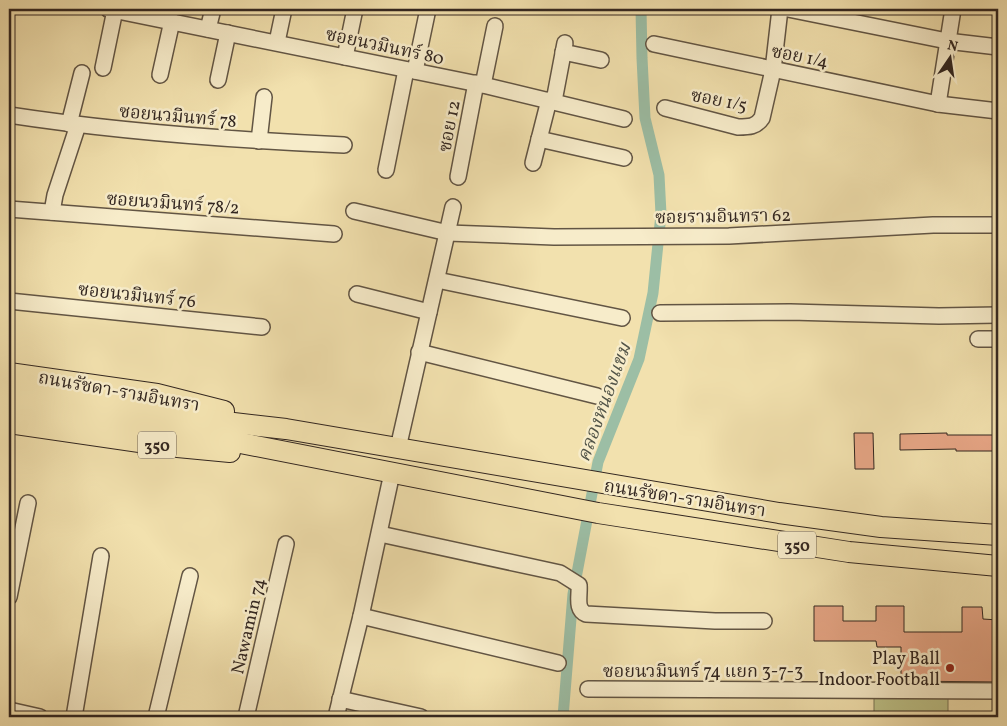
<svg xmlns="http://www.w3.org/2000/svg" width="1007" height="726" font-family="Vollkorn,'Noto Serif Thai',serif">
<rect width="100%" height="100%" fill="#f2e1ae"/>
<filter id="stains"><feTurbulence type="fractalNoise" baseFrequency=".004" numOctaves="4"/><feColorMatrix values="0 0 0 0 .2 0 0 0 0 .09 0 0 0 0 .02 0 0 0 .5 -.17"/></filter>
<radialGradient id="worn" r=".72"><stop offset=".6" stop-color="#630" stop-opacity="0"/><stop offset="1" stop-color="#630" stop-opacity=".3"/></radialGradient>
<rect fill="#bdc288" stroke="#787454" x="874" y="698" width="74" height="19"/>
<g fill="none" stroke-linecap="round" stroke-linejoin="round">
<polyline stroke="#9cbea5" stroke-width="11" points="563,717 573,594 598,462 639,359 653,293 661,214 659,175 645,118 642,58 641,9"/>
</g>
<g fill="#e7a686" stroke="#322620">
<polygon points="854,433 873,433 874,469 855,469"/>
<polygon points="947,433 947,435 998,435 998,451 956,451 956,449 900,450 900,434"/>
<polygon points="814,606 843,606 843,621 876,621 876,606 904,606 904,632 962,632 962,607 982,607 983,619 998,620 998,682 901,681 901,647 877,647 876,641 814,641"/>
</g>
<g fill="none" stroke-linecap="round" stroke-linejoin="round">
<g stroke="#625544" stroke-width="18">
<g id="minor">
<polyline points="108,9 483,85 624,119"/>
<polyline points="788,9 947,41 998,47"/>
<polyline points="208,29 213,9"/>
<polyline points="277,42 284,9"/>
<polyline points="654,44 938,104 998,111"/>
<polyline points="563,52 601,60"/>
<polyline points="345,57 355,9"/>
<polyline points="103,68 115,10"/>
<polyline points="415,71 428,9"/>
<polyline points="160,75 172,21"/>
<polyline points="218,80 228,33"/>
<polyline points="483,85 495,26"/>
<polyline points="554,101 565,43"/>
<polyline points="938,104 953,9"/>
<path d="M665,108l73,19c11,0 18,0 24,-9l11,-48 7,-61"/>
<path d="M9,115c111,17 223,25 335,30"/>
<polyline points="69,124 82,73"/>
<polyline points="539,139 624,158"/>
<polyline points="259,141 264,97"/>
<polyline points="533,163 549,100"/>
<polyline points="386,170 406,70"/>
<polyline points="458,177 476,83"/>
<polyline points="9,209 334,234"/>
<polyline points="354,211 448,233 554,237 729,236 933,225 998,225"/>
<polyline points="52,212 55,195 78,125"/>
<polyline points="437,280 622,318"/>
<polyline points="357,294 429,312"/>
<polyline points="9,301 262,327"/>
<polyline points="660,313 790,312 939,316 998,315"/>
<polyline points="978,339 998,339"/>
<polyline points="419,352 597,396"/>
<polyline points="398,448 453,207"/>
<path d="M380,534l180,39 19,12c1,11 -4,24 7,29l129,7h49"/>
<polyline points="9,597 28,503"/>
<polyline points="361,616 558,663"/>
<polyline points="588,689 998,691"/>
<polyline points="340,699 421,717"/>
<polyline points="9,710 40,717"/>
<polyline points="74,717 101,556"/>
<polyline points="156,717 190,576"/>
<polyline points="246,717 286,544"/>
<polyline points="336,717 361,616 392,473"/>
</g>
</g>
<g stroke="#322620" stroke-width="22">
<g id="major">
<polyline points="9,373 157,394 224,411"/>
<polyline points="9,391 225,422 286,429 779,513 881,527 998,535"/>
<polyline points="9,405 154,426 598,513 849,552 998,566"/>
<polyline points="9,423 167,446 230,452"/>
</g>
</g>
<use href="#minor" stroke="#f7ecca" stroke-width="15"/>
<use href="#major" stroke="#f2e1ae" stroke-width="20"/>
</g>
<circle fill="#8f2418" stroke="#f7ecca" stroke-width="2" cx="950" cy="668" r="5"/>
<g text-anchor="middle" stroke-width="5" stroke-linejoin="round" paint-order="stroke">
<g fill="#f7ecca" stroke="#6d6153" stroke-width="1">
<rect x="138" y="431.5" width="38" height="27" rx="4"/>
<rect x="778" y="531.5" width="38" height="27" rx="4"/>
</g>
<g font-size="16" font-weight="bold" fill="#322620">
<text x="157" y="451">350</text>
<text x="797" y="551">350</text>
</g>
<g font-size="18" fill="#322620" stroke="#f7ecca">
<text transform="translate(385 46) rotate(12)" y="6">ซอยนวมินทร์ 80</text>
<text transform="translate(800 56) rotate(11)" y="6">ซอย 1/4</text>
<text transform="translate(719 100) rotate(11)" y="6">ซอย 1/5</text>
<text transform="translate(178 116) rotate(5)" y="6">ซอยนวมินทร์ 78</text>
<text transform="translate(449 126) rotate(-79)" y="6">ซอย 12</text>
<text transform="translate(173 203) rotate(4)" y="6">ซอยนวมินทร์ 78/2</text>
<text transform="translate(723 216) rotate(-1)" y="6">ซอยรามอินทรา 62</text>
<text transform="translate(137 295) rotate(6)" y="6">ซอยนวมินทร์ 76</text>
<text transform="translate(119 391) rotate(10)" y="6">ถนนรัชดา-รามอินทรา</text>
<text transform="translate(685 498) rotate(9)" y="6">ถนนรัชดา-รามอินทรา</text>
<text transform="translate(248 626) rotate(-77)" y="6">Nawamin 74</text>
<text x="703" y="677">ซอยนวมินทร์ 74 แยก 3-7-3</text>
</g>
<g font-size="18" fill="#322620" stroke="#f7ecca" text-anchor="end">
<text x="940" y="664">Play Ball<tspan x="940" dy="21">Indoor Football</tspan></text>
</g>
<g font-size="19" font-style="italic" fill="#525448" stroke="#f7ecca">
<text transform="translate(603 402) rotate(-70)" y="7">คลองหนองแขม</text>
</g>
</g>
<rect width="1007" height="726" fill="none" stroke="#f2e1ae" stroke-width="30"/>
<rect x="10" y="10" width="987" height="706" fill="none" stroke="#322620" stroke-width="2.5"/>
<rect x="15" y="15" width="977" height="696" fill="none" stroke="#322620"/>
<g transform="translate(950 58) rotate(13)" stroke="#f7ecca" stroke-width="4" paint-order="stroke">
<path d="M0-4L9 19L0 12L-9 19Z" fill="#322620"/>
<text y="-8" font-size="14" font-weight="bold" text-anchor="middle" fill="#322620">N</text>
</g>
<rect width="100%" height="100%" filter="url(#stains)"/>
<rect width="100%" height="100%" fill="url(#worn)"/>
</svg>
